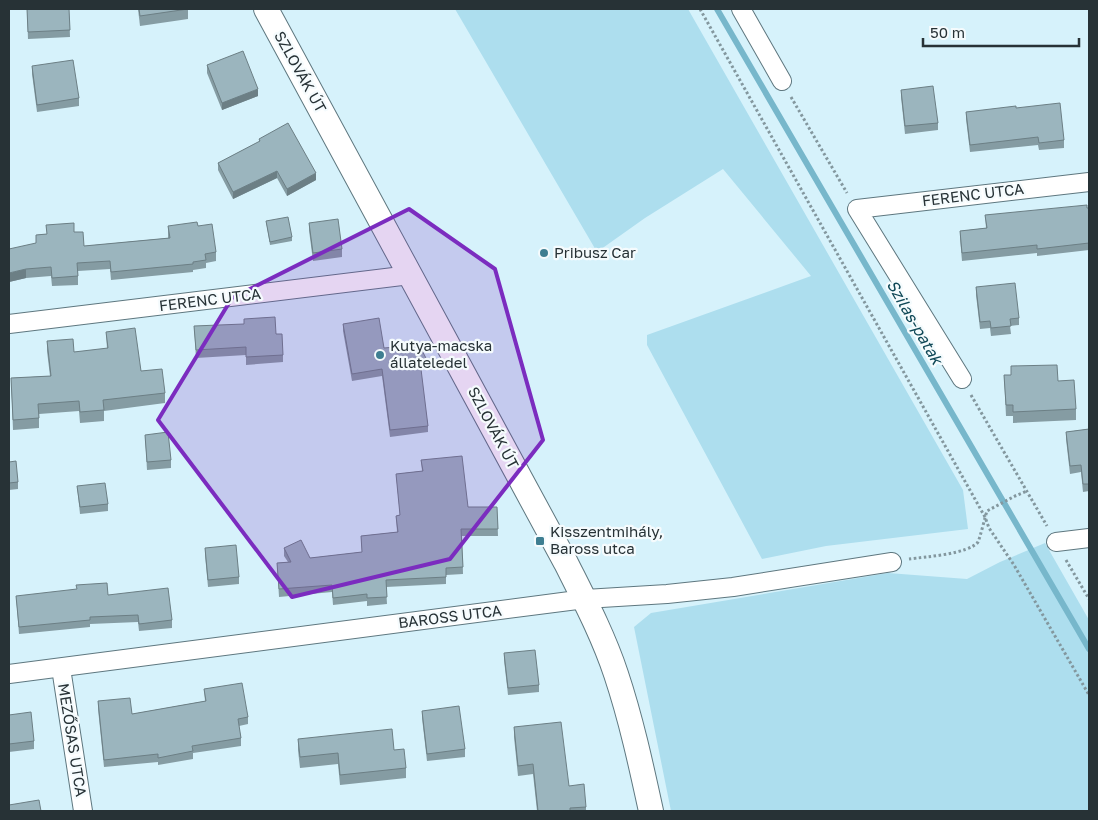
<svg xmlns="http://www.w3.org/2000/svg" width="1098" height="820" font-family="'Golos Text',sans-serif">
<rect width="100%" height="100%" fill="#d6f2fb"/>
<g fill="#addeee">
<polygon points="455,9 688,9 963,490 968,529 826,546 762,559 647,345 647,335 811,276 723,169 645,218 597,252"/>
<polygon points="1045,543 1089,620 1089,811 671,811 634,627 651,613 888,573 967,579 1000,562"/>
</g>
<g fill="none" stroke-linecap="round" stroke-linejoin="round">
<polyline stroke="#77b7cb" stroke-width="6" points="717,9 1089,649"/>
<g stroke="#5e777f" stroke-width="20">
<g id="street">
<polyline points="741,9 782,81"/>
<polyline points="9,324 410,275"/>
<polyline points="962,379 857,209 1089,182"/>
<polyline points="1056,542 1089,538"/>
<polyline points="61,668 83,811"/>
<polyline points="9,674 585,599 667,594 733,587 892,562"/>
</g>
</g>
<g stroke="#5e777f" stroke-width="26">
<path id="secondary" d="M266,9l300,554c18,36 37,72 50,111 15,45 25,91 35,137"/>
</g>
<g stroke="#83979e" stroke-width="3" stroke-dasharray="2.5 2.5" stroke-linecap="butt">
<polyline points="700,9 985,517 989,528 1014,565 1089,695"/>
<polyline points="791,97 847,193"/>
<polyline points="971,395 1047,526"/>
<path d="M909,559c15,-2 60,-5 69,-17 2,-4 7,-25 9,-31l28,-15 12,-5"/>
<polyline points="1066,560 1089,599"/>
</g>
<use href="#street" stroke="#fff" stroke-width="18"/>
<use href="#secondary" stroke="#fff" stroke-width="24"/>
</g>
<g fill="#859ca3">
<polygon points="27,9 69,9 70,37 28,39"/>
<polygon points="138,9 188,9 188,19 140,26"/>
<polygon points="207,65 258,96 222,110 207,73"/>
<polygon points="32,66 79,98 79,106 37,112 32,74"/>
<polygon points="901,90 938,123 938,130 905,134 901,97"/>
<polygon points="1016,108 1064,140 1064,148 1039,150 1038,145 970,152 966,119 966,112"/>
<polygon points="259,139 316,180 287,196 277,178 233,199 218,170 218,163 259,142"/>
<polygon points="1089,208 1089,250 1037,256 1037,253 962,261 960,238 960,231 986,228 985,215"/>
<polygon points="266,221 292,237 292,241 270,245"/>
<polygon points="309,223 342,249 342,257 313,261 309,230"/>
<polygon points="46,225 74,232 84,246 168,238 168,226 198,226 216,252 216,261 206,263 206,268 193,270 193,272 111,280 110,269 78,271 78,285 52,286 51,276 26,278 9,282 36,243 36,235 47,234"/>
<polygon points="976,287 1019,318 1019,325 1010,326 1011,334 991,336 990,328 980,329 976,295"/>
<polygon points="343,324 384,348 427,360 427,367 420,368 428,426 428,432 390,437 382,376 352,381 343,331"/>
<polygon points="194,326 276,334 283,355 283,362 246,365 246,355 196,358"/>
<polygon points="106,332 141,371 165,393 165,403 104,411 104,421 80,423 79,411 39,414 39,428 13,430 11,378 50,376 47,351 47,341 74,352 107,349"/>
<polygon points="1004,375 1058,381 1076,409 1076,420 1013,423 1013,416 1006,416"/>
<polygon points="1089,429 1089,491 1083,492 1081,472 1070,474 1066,439 1066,432"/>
<polygon points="145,435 171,460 171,468 147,470"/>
<polygon points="421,460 468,507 497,507 498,536 462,536 463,574 446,575 446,584 386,587 387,604 367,606 367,601 333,605 332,592 279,597 277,563 288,562 284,556 284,548 310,558 362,552 361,536 397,532 396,516 400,515 396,474 422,471"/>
<polygon points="9,462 18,482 18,489 9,490"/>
<polygon points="77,486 108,504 108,511 80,514"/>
<polygon points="205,548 239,577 239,584 208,587 205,555"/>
<polygon points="108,595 172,620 172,628 139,631 138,622 90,624 90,627 19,634 16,596"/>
<polygon points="504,653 539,685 539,692 508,695 504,660"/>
<polygon points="204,689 248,717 248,724 239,726 241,738 241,746 193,753 193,759 158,765 158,762 104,767 98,709 98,701 132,714 205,701"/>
<polygon points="422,711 465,749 465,757 427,761 422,718"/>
<polygon points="9,715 34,741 34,749 9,752"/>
<polygon points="514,727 569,786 586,807 586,811 537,811 533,774 518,776 514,737"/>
<polygon points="298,739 394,750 406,768 406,778 340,785 338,764 300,768 298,750"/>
</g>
<g fill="#6c7f85">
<polygon points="258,89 258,96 222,110 222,103"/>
<polygon points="277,171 277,178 233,199 233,192"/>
<polygon points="316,173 316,180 287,196 287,189"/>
<polygon points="26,269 26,278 9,282 9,273"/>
</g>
<g fill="#9bb5be" stroke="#6c7f85">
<polygon points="27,9 69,9 70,30 28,32"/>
<polygon points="139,9 188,9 140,16"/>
<polygon points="243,51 258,89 222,103 207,65"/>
<polygon points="73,60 79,98 37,105 32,66"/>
<polygon points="933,86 938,123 905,126 901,90"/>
<polygon points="1060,103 1064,140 1039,143 1038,137 970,145 966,112 1016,106 1016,108"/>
<polygon points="288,123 316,173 287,189 277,171 233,192 218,163 260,141 259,139"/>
<polygon points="1087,205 1087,208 1089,208 1089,243 1037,249 1037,245 962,253 960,231 987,228 985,215"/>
<polygon points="288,217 292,237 270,242 266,221"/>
<polygon points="338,219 342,249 313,253 309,223"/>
<polygon points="197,222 198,226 212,224 216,252 205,254 206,260 193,262 193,264 111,272 110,261 77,263 78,276 52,278 51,267 26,269 9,273 9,249 36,243 36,235 47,234 46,225 74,223 74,232 83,232 84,246 170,238 168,226"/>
<polygon points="1015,283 1019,318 1010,319 1011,326 991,328 990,321 980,322 976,287"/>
<polygon points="275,317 276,334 282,334 283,355 246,357 246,347 196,350 194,326 244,324 244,319"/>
<polygon points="379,318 384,348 419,345 427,360 420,361 428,426 390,430 382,369 352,374 343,324"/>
<polygon points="135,328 141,371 162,369 165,393 103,400 104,410 80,412 79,401 38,404 39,418 13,420 11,378 51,376 47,341 73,339 74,352 108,348 106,332"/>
<polygon points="1057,365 1058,381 1074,380 1076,409 1013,412 1013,405 1006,405 1004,375 1011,375 1011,366"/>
<polygon points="1089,429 1089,484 1083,484 1081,465 1070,466 1066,432"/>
<polygon points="168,432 171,460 147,462 145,435"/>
<polygon points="462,456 468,507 497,507 498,529 461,529 463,567 446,568 446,577 386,580 387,597 367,598 367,594 333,598 332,585 279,589 277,563 291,562 284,548 301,540 310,558 362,552 361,536 398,532 396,516 400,515 396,474 423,471 421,460"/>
<polygon points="16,461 18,482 9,483 9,462"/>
<polygon points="105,483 108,504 80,507 77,486"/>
<polygon points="236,545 239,577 208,580 205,548"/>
<polygon points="107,583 108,595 168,588 172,620 139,624 138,615 90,617 90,620 19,627 16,596 77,589 76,585"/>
<polygon points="535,650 539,685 508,688 504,653"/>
<polygon points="242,683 248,717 238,719 241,738 192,746 193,751 158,758 158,754 104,760 98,701 130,698 132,714 206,701 204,689"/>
<polygon points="459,706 465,749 427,754 422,711"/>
<polygon points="31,712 34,741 9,744 9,715"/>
<polygon points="561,722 569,786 584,784 586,807 570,808 570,811 538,811 533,764 518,766 514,727"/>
<polygon points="392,729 394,750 404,749 406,768 340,775 338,753 300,757 298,739"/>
<polygon points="39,800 41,811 9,811 9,805"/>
</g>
<path fill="#7b2cbf" fill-opacity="0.2" stroke="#7b2cbf" stroke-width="4" stroke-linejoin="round" d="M409,209l86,60 48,171 -93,119 -158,38 -134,-177 74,-122z"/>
<g fill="#3e7e91" stroke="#f5fbfd" stroke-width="2">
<circle cx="544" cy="253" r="5"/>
<circle cx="380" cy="355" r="5"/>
<rect x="535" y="536" width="10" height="10" rx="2.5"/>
</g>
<g text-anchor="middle" stroke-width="4.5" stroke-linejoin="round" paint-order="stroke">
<g font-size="15" fill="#273236" stroke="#f5fbfd">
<text transform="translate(300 72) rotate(61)" y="5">SZLOVÁK ÚT</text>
<text transform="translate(973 195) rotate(-7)" y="5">FERENC UTCA</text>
<text transform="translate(210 300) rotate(-7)" y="5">FERENC UTCA</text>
<text transform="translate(493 428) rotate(62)" y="5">SZLOVÁK ÚT</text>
<text transform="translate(450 617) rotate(-7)" y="5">BAROSS UTCA</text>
<text transform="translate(72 740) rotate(81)" y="5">MEZŐSAS UTCA</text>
</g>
<g font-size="15" fill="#273236" stroke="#f5fbfd" text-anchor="start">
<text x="554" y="258">Pribusz Car</text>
<text x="390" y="351">Kutya-macska<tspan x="390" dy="17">állateledel</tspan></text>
<text x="550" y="537">Kisszentmihály,<tspan x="550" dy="17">Baross utca</tspan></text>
</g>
<g font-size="16" font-style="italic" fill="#0f4857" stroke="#f5fbfd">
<text transform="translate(915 322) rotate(60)" y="6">Szilas-patak</text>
</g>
</g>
<rect width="1098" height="820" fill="none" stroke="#273236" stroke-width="20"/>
<path d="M923 38v8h156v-8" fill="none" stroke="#273236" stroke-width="2.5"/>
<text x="930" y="38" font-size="15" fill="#273236" stroke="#f5fbfd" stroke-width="4" paint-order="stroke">50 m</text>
</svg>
